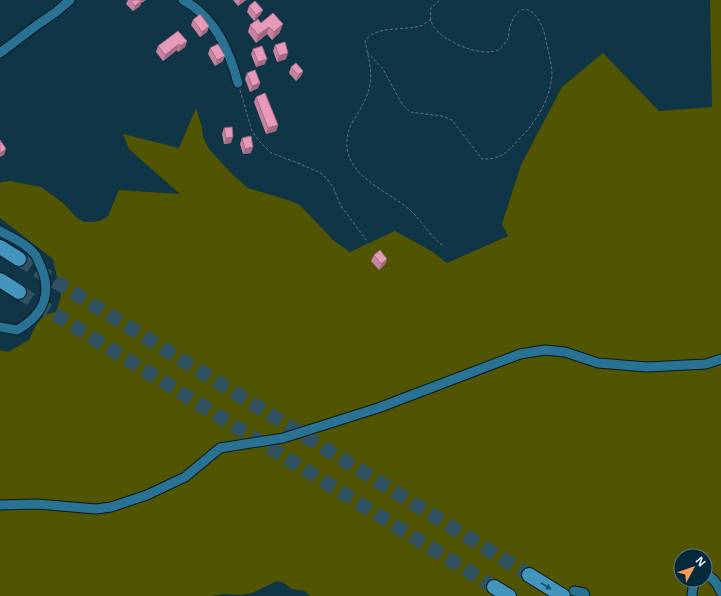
<svg xmlns="http://www.w3.org/2000/svg" width="721" height="596" font-family="'Noto Sans',sans-serif">
<rect width="100%" height="100%" fill="#0f3547"/>
<path fill="#515501" fill-rule="evenodd" d="M710,0h11v596h-411l-5,-5 -13,-2 -8,-6 -7,-2 -25,12 -10,2 -18,-1 -13,2h-211v-246l8,2 21,-12 6,-13 9,-12 12,-3 5,-16 -8,-37 -53,-41v-35l3,-1 8,-1 30,6 22,16 13,14 8,5h10l8,-2 6,-4 11,-26 61,4 -51,-45 -6,-15 56,14 17,-40 6,19 1,10 6,12 25,27 14,12 40,12 12,5 33,35 17,12 45,-21 38,21 14,11 61,-27 -6,-12 19,-59 41,-78 41,-34 56,58 53,-4zM681,556h24v24h-24z"/>
<g fill="none" stroke-linecap="round" stroke-linejoin="round">
<g stroke="#305263" stroke-width="14" stroke-dasharray="14 7" stroke-linecap="butt">
<polyline points="19,259 529,575"/>
<polyline points="19,292 494,587"/>
</g>
<g stroke="#051b26" stroke-width="11">
<g id="minor">
<path d="M183,0c32,17 46,50 55,83"/>
<polyline points="0,53 37,25 56,12 70,0"/>
<path d="M0,231c12,7 28,13 36,25 2,3 3,8 5,11 12,28 1,49 -24,63l-17,-3"/>
<polyline points="0,505 37,504 96,509 111,507 147,495 185,477 220,448 283,438 378,408 520,354 545,350 565,352 598,363 647,367 706,364 721,359"/>
<path d="M705,575c9,2 12,9 16,17"/>
<polyline points="574,591 584,593 585,596"/>
<polyline points="692,596 693,587 696,580"/>
</g>
</g>
<g stroke="#051b26" stroke-width="16">
<g id="highway">
<polyline points="0,247 19,259"/>
<polyline points="0,280 19,292"/>
<polyline points="529,575 563,596"/>
<polyline points="494,587 509,596"/>
</g>
</g>
<g stroke="#587685" stroke-width="1" stroke-dasharray="3 2" stroke-linecap="butt">
<path d="M431,20c-3,1 -6,3 -8,5 -18,7 -46,-1 -58,16 5,25 11,40 -3,65 -4,8 -12,18 -14,27 -9,42 37,55 62,77 12,11 20,26 33,36"/>
<path d="M367,52l16,17 19,35 8,8 32,4 10,4 30,39c19,1 26,-7 38,-21 17,-17 30,-39 32,-63 0,-10 -3,-20 -5,-30 -2,-9 -4,-19 -9,-26 -10,-15 -21,-12 -27,5 -2,4 -2,10 -3,14 -2,4 -6,10 -10,12 -18,8 -55,-9 -65,-24 -3,-6 -3,-12 -2,-18l9,-8"/>
<polyline points="240,90 252,131 258,140 271,153 298,163 321,173 327,179 333,187 341,206 367,241"/>
</g>
<use href="#minor" stroke="#2a7294" stroke-width="9"/>
<use href="#highway" stroke="#4395be" stroke-width="14"/>
</g>
<g fill="#c784a0">
<polygon points="128,0 146,0 141,3 140,6 133,11 126,4"/>
<polygon points="233,0 246,0 238,6"/>
<polygon points="249,6 263,10 260,15 254,21 247,12"/>
<polygon points="193,20 209,26 207,32 200,37 191,25"/>
<polygon points="261,23 280,32 272,40 267,34 256,43 248,32 250,25"/>
<polygon points="187,41 185,47 178,52 177,50 163,61 156,52 158,46"/>
<polygon points="275,45 286,59 277,62 273,51"/>
<polygon points="210,48 223,61 215,66 208,54"/>
<polygon points="253,49 265,64 256,67 251,54"/>
<polygon points="291,67 303,71 301,76 296,81 289,73"/>
<polygon points="247,73 260,83 258,88 250,92 245,79"/>
<polygon points="256,97 278,125 276,131 266,134 254,102"/>
<polygon points="224,128 231,143 224,144 222,134"/>
<polygon points="242,138 251,153 243,154 240,144"/>
<polygon points="374,255 387,259 385,264 379,270 371,261"/>
</g>
<g fill="#a26b82">
<polygon points="141,0 146,0 141,3 140,6 133,11 135,6"/>
<polygon points="240,0 246,0 238,6"/>
<polygon points="263,10 260,15 254,21 256,15"/>
<polygon points="283,24 280,32 272,40 274,32"/>
<polygon points="209,26 207,32 200,37 202,32"/>
<polygon points="269,27 267,34 256,43 258,35"/>
<polygon points="187,41 185,47 178,52 180,46"/>
<polygon points="179,44 177,50 163,61 165,55"/>
<polygon points="288,53 286,59 277,62 279,56"/>
<polygon points="225,56 223,61 215,66 217,60"/>
<polygon points="267,59 265,64 256,67 258,62"/>
<polygon points="303,71 301,76 296,81 298,75"/>
<polygon points="260,83 258,88 250,92 252,86"/>
<polygon points="278,125 276,131 266,134 268,128"/>
<polygon points="233,137 231,143 224,144 226,138"/>
<polygon points="253,147 251,153 243,154 245,149"/>
<polygon points="6,149 4,155 0,157 0,153"/>
<polygon points="387,259 385,264 379,270 381,264"/>
</g>
<g fill="#e799ba" stroke="#a26b82">
<polygon points="130,0 142,0 135,6"/>
<polygon points="255,1 263,10 256,15 249,6"/>
<polygon points="273,13 283,24 274,32 269,27 258,35 250,25 258,19 261,23"/>
<polygon points="200,14 209,26 202,32 193,20"/>
<polygon points="178,31 187,41 180,46 179,44 165,55 158,46"/>
<polygon points="285,42 288,53 279,56 275,45"/>
<polygon points="218,44 225,56 217,60 210,48"/>
<polygon points="262,46 267,59 258,62 253,49"/>
<polygon points="296,63 303,71 298,75 291,67"/>
<polygon points="255,70 260,83 252,86 247,73"/>
<polygon points="265,93 278,125 268,128 256,97"/>
<polygon points="232,127 233,137 226,138 224,128"/>
<polygon points="251,136 253,147 245,149 242,138"/>
<polygon points="0,140 6,149 0,153"/>
<polygon points="380,250 387,259 381,264 374,255"/>
</g>
<defs><path id="oneway-solid" d="M-6-.8H1V-3.2L6.5 0L1 3.2V.8H-6Z"/></defs>
<use fill="#194f6a" href="#oneway-solid" transform="translate(546 586) rotate(32)"/>
<g transform="translate(693 568) rotate(50)"><circle r="19" fill="#032a3c" stroke="#5f7c8a"/>
<path d="M0-3L7 15L0 10L-7 15Z" fill="#fe9b59"/>
<text y="-6" font-size="11" font-weight="bold" text-anchor="middle" fill="#eaf7ff">N</text>
</g>
</svg>
